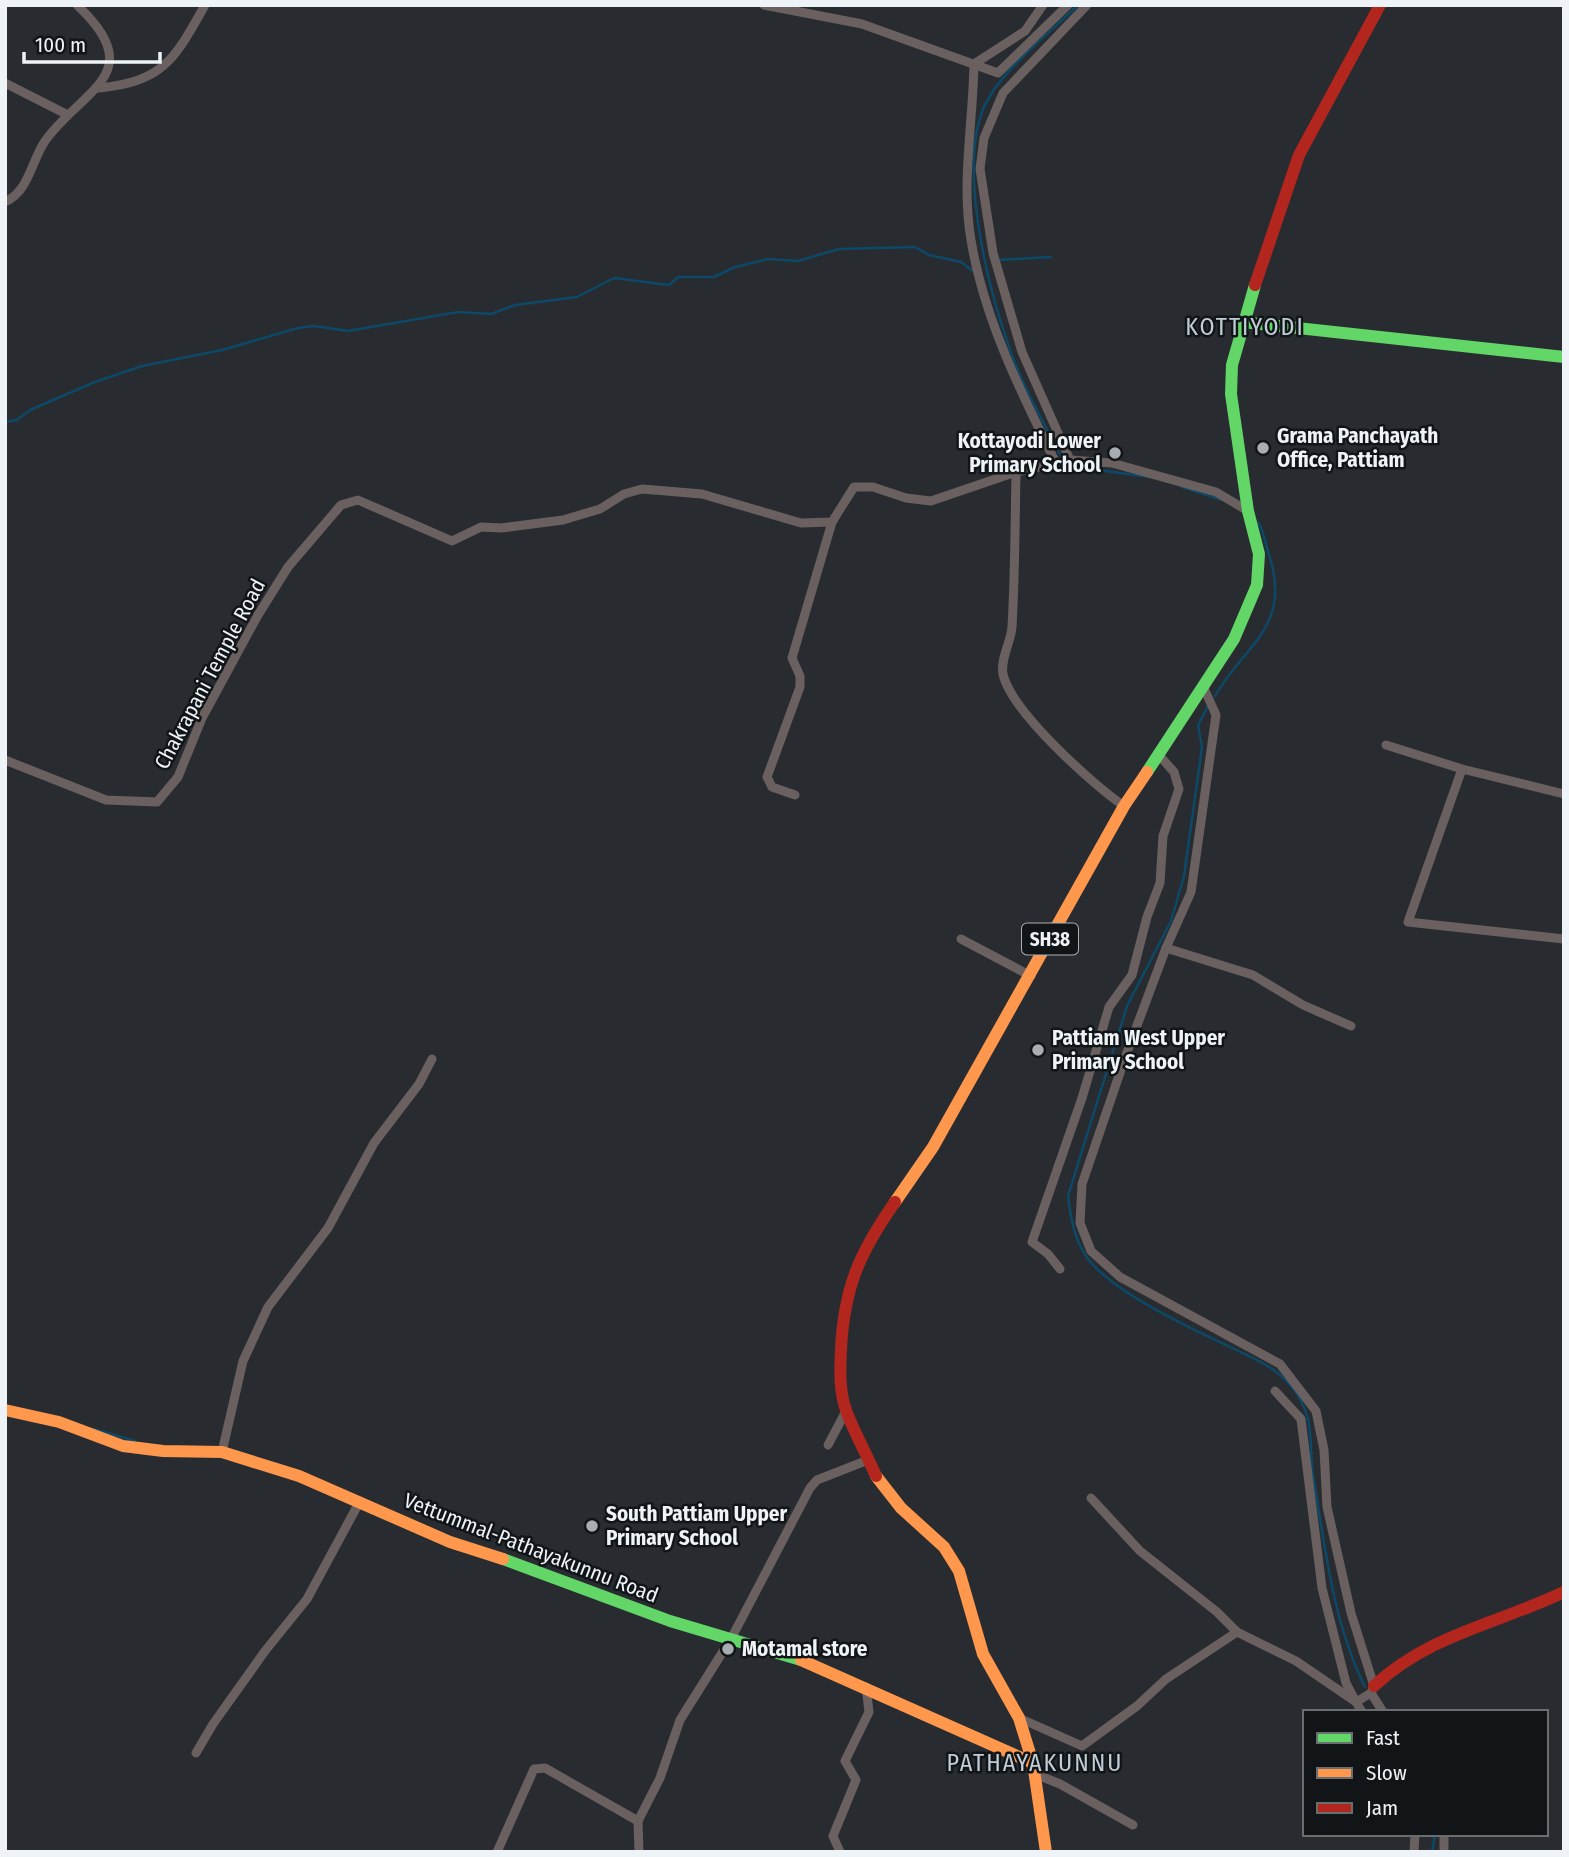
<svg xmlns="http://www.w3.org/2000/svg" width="1569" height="1857" font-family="'Fira Sans Condensed',sans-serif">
<rect width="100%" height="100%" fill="#282c30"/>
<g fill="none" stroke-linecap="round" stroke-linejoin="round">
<g stroke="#0c4968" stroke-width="2.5">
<polyline points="998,260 1051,257"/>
<polyline points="5,422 17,420 30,410 95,382 142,366 222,350 298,328 314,326 348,331 458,312 491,314 515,305 577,297 614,278 669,285 678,277 714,277 735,267 768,259 798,261 839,249 915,247 929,255 961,262 973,271"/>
<path d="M1062,458c-13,-25 -27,-50 -39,-76 -29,-64 -68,-209 -39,-275 16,-36 66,-74 94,-102"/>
<polyline points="1070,466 1149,477"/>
<polyline points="1182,487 1222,500"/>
<path d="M1215,696c29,-51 76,-68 55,-138 -4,-11 -6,-27 -12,-36"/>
<path d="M1208,706l-10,19 4,22 -18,129 -13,45 -44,85 -59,190c2,19 7,44 18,60 24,36 109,74 148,93 21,10 41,18 57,37 27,33 16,57 23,95 11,68 20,144 51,206"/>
<polyline points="94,1429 135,1441"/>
<polyline points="1432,1852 1435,1834"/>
</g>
<g stroke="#6a605f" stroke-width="9">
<polyline points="764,5 862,24 998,73 1068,5"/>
<path d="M1043,5l-18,26 -51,33c-1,59 -13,118 -3,176 13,79 51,155 86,225"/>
<polyline points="5,83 66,114"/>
<path d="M99,88c65,-7 75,-28 106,-83"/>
<path d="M5,202c24,-11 26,-40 40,-61 36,-51 106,-67 32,-136"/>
<polyline points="1070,460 1022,352 993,253 980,169 984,138 1003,93 1087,5"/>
<path d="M1016,472c-1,52 -1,103 -4,155 -1,15 -12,32 -9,47 8,37 89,110 121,132"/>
<polyline points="1203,686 1216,715 1191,892 1166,948 1126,1055 1082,1184 1080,1223 1091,1251 1120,1277 1280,1364 1316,1411 1324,1450 1327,1507 1351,1613 1374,1686 1371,1693 1383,1712"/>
<polyline points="1386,745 1462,769 1564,794"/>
<polyline points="5,760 106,800 157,802 178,777 202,718 258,615 288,567 341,505 358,500 452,541 481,527 501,528 563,520 600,509 624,494 642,489 702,494 801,523 832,522 854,487 873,487 906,498 931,501 1016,472 1070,460 1112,463 1216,492 1248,511"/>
<polyline points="1462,769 1408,922 1564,939"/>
<polyline points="795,795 772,787 767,777 800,687 800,676 792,658 832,522"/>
<polyline points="961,939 1031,976"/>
<polyline points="1166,948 1253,975 1303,1005 1351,1026"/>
<polyline points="1060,1269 1048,1254 1032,1242 1082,1098 1109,1007 1132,975 1147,917 1160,883 1163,836 1179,789 1174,772 1158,754"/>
<polyline points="828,1445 846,1411"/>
<polyline points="222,1452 243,1361 268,1307 328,1228 374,1143 419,1084 432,1059"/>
<polyline points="1091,1498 1140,1551 1217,1612 1237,1632"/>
<polyline points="1362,1712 1356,1702 1371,1693"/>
<polyline points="1019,1718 1082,1746 1137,1706 1166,1679 1237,1632 1296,1661 1356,1702 1346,1683 1322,1588 1301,1419 1275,1391"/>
<polyline points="196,1753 213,1724 265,1651 307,1599 360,1501"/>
<polyline points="1035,1774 1060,1784 1133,1825"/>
<polyline points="638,1821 639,1852"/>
<polyline points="1444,1834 1444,1852"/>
<polyline points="497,1852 534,1769 545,1768 638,1821 660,1778 680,1720 732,1637 810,1488 817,1480 868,1460"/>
<polyline points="840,1852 833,1836 856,1780 845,1761 869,1712 866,1687"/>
<polyline points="1414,1852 1415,1834"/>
</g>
<g stroke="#63d668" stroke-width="12">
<polyline points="1242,322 1564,357"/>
<polyline points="1147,772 1234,639 1257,585 1259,554 1248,511 1231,394 1232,365 1255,285"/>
<polyline points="503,1559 670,1621 801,1660"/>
</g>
<g stroke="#ff974d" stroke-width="12">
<polyline points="895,1202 933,1147 1124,806 1147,772"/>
<polyline points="5,1410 59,1422 123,1446 163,1451 222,1452 299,1476 450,1542 503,1559"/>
<polyline points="876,1476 901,1508 944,1547 959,1571 983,1654 1019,1718 1033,1763 1046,1852"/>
<polyline points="801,1660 1033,1763"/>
</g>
<g stroke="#b3261e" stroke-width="12">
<polyline points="1255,285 1299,155 1380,5"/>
<path d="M876,1476c-9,-21 -21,-42 -29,-63 -8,-21 -7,-42 -6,-64 3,-62 19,-97 54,-147"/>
<path d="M1374,1686c56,-52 123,-62 190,-94"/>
</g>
</g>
<g fill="#a8adb1" stroke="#111518" stroke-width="2.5">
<circle cx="1263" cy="448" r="7"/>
<circle cx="1115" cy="453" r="7"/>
<circle cx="1038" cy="1050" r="7"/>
<circle cx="592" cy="1526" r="7"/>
<circle cx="728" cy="1649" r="7"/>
</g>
<g text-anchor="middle" stroke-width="5" stroke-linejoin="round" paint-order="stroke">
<rect fill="#111518" stroke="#abb0b4" stroke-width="2" x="1022" y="923.5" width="56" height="31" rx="5"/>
<g font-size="19" font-weight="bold" fill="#edf3f7">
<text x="1050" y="946">SH38</text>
</g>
<g font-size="21" font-weight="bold" fill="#edf3f7" stroke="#111518" text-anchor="start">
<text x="1277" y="443">Grama Panchayath<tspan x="1277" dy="24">Office, Pattiam</tspan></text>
<text x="1101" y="448" text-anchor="end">Kottayodi Lower<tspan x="1101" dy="24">Primary School</tspan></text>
<text x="1052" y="1045">Pattiam West Upper<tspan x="1052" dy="24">Primary School</tspan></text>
<text x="606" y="1521">South Pattiam Upper<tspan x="606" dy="24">Primary School</tspan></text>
<text x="742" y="1656">Motamal store</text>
</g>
<g font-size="21" fill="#edf3f7" stroke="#111518">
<text transform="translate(210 674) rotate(-62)" y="7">Chakrapani Temple Road</text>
<text transform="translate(531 1548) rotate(21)" y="7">Vettummal-Pathayakunnu Road</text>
</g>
<g font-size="24" letter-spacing="2" fill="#c1cdd6" stroke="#111518">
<text x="1245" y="335">KOTTIYODI</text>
<text x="1035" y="1771">PATHAYAKUNNU</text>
</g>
</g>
<rect width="1569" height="1857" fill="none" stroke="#edf3f7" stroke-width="14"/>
<rect x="1303" y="1710" width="245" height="126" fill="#111518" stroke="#696e71" stroke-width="2"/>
<rect x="1317" y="1733" width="35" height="10" fill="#63d668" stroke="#696e71" stroke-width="2"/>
<text x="1366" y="1745" font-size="21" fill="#edf3f7">Fast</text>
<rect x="1317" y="1768" width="35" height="10" fill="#ff974d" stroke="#696e71" stroke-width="2"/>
<text x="1366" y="1780" font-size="21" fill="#edf3f7">Slow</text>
<rect x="1317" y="1803" width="35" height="10" fill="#b3261e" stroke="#696e71" stroke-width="2"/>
<text x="1366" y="1815" font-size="21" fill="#edf3f7">Jam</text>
<path d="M24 52v10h136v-10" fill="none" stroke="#edf3f7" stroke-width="3.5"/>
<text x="35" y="52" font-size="21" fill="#edf3f7" stroke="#111518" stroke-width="5" paint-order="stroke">100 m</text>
</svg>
